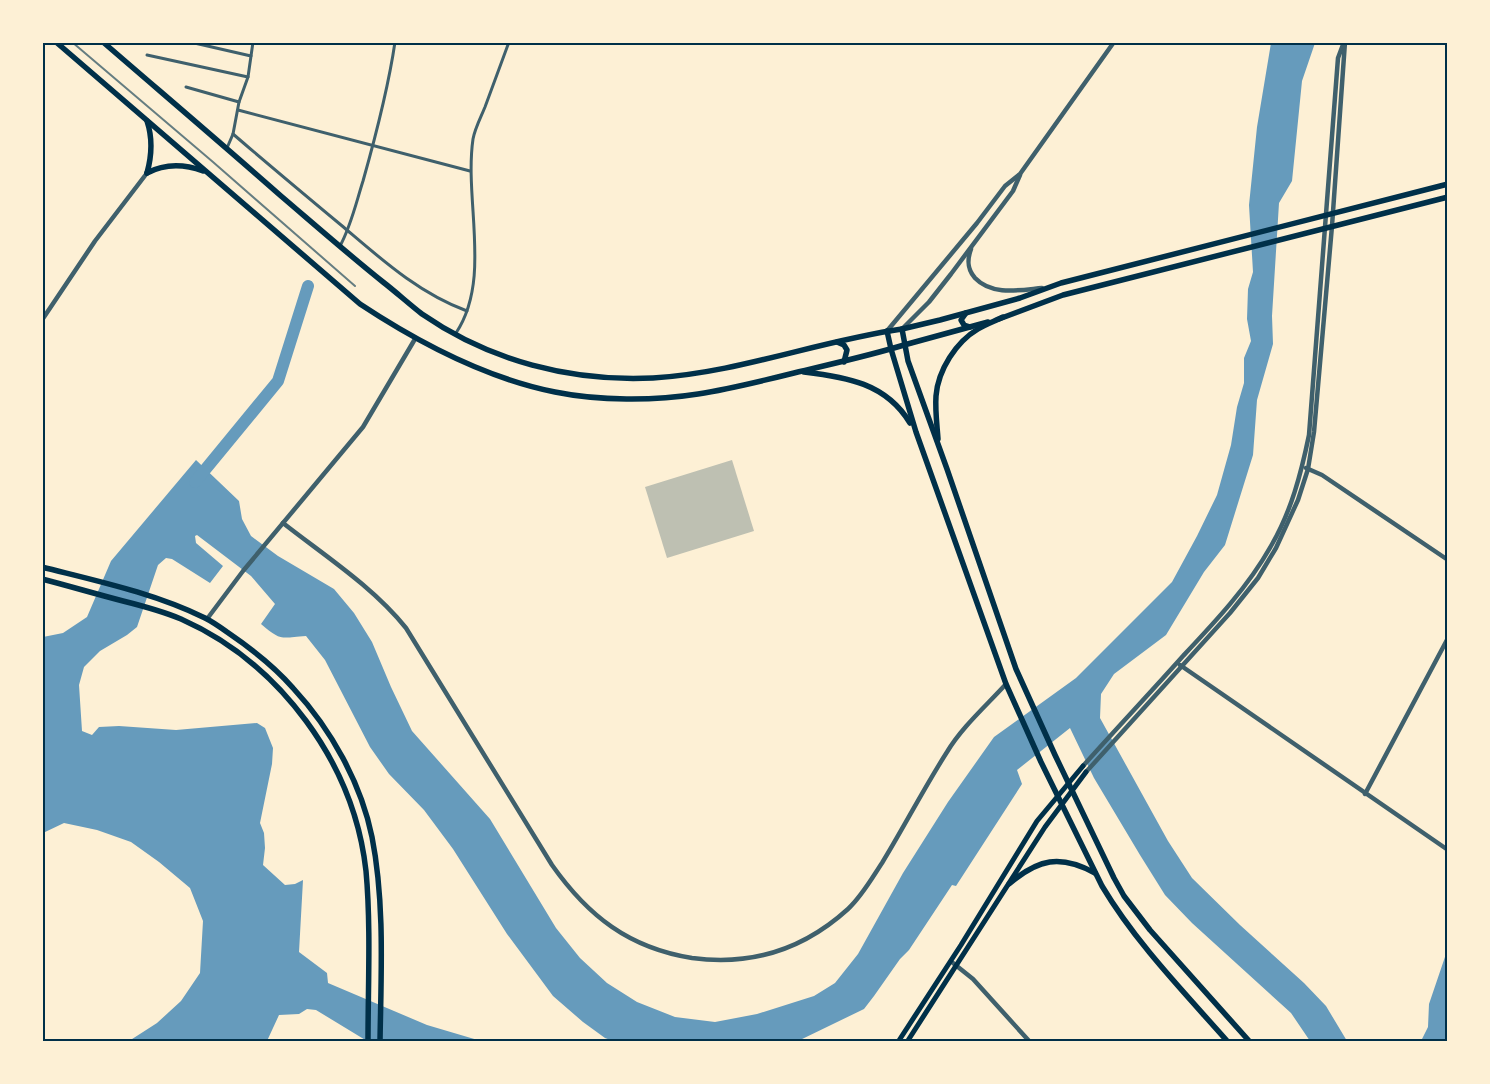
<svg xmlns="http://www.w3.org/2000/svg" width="1490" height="1084" font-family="'Exo 2',sans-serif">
<rect width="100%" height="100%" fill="#fdf0d5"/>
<g fill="#669bbc">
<path d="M1271,43h44l-13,38 -10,100 -13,22 -7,113 1,28 -16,56 -4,55 -28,90 -21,27 -38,63 -52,39 -13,20 -1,24 68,123 24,37 48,47 64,58 22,23 21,35h-37l-19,-28 -99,-90 -27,-28 -25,-40 -46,-77 -24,-50 -53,42 5,14 -66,102 -4,-1 -43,65 -9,9 -26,37 -10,13 -66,32h-185l-8,-3 -22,-16 -30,-26 -46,-62 -54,-85 -29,-39 -35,-36 -19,-27 -45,-87 -19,-24c-26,2 -25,5 -45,-12l14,-20 -24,-28 -54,-41 -2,1 1,7 27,23 -13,17 -38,-24 -6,-1 -8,7 -21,62 -10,8 -27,16 -16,16 -5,18 3,46 10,4 7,-8 20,-1 57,4 81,-7 8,5 8,20 -1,16 -12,59 4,10 1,15 -2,17 22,20 10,-1 8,-4 -4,72 28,21 1,10 99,42 54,16h-114l-51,-31 -9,-1 -8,5 -20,1 -12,26h-138l28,-18 24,-22 19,-28 3,-52 -13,-33 -31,-26 -28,-20 -34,-12 -33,-7 -21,10v-196l20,-4 24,-16 24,-56 85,-101 43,41 3,18 9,17 27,20 56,33 20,24 18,29 19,45 21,44 78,88 66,109 24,30 27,25 30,19 38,15 40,5 42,-8 57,-18 21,-13 23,-29 45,-81 45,-71 46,-65 82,-59 96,-96 25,-46 20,-41 14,-50 6,-38 7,-24v-25l7,-17 -4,-22 1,-30 5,-17 -4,-67 8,-78z"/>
<polygon points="1447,951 1447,1041 1421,1041 1428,1027 1429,1004"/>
</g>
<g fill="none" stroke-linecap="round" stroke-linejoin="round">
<polyline stroke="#669bbc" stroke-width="12" points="195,482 278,381 308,286"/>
</g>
<polygon fill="#bec0b2" points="732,460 754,531 667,558 645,487"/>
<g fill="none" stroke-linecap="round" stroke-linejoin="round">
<g stroke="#3f606c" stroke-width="3">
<polyline points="190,42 251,56"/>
<polyline points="147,55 248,77"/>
<polyline points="186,87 239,102"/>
<polyline points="238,110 470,171"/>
<path d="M233,134c36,31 72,61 108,91 39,33 77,68 126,86"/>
<polyline points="227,148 233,134 239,102 248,77 253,42"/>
<path d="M340,246c11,-20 16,-43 23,-65 13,-46 25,-91 32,-139"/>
<path d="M456,333c36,-54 8,-132 17,-194 2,-11 8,-22 12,-32 8,-22 16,-43 24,-65"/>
</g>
<g stroke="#3f606c" stroke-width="4.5">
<path d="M971,249c-4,11 -4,20 4,29 17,18 45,12 67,10"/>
<polyline points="42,320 95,241 147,173"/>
<polyline points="902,329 929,302 951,274 1013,191 1020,175"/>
<polyline points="887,331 977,223 1005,186 1020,174 1114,42"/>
<polyline points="1306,468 1322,475 1448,560"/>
<path d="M283,523c42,33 89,63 123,105l146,237c36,51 77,83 140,93 59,8 112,-9 156,-49 14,-13 24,-31 34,-46 22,-36 42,-75 65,-111 15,-25 39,-46 59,-68"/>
<polyline points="207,619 243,571 363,427 415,339"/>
<polyline points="1180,665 1448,850"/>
<path d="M1083,766c33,-37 67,-73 100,-110 32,-34 65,-69 88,-110 20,-34 30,-72 38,-111l29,-377 6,-16"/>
<polyline points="1086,772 1230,613 1258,578 1276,548 1298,500 1308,469 1314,432 1332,226 1345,42"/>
<polyline points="1365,794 1448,638"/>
<polyline points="953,963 973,979 1030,1042"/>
</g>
<g stroke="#003049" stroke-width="5">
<polyline points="898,1042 961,945 1037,821 1083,766"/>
<polyline points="907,1042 1045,827 1086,772"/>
</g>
<g stroke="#003049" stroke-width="5.5">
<polyline points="966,313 961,320 964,325 970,327"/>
<polyline points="999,319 1063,295 1448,197"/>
<polyline points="902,329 940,320 1020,298 1061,283 1448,184"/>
<polyline points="904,345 988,322"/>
<path d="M42,567c55,14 112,26 163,51 8,4 15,9 22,14 25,17 47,34 66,56 38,41 68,95 79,149 13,66 9,138 8,205"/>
<path d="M42,579c27,7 54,15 81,22 20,5 39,10 58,18 99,44 173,144 185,252 5,55 2,115 2,171"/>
</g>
<g stroke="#003049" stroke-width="5.5">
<path d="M56,42l304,262c59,39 125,74 195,88 44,9 99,9 143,2 32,-5 64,-13 96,-21 37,-9 74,-17 110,-28"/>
<path d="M103,42c59,51 119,102 178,154 34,29 67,58 102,86 13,10 26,22 39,32 68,47 149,68 231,64 85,-5 165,-37 249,-49l6,32 39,108 69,200 39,86 59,123 10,18 26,34 100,112"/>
<path d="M147,121c6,18 5,34 0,52"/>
<path d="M147,173c19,-10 37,-9 56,-2"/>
<path d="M887,331l4,18 25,83 90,252 35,78 61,124c34,57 82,106 126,156"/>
<polyline points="837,342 844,345 847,350 844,362"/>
<path d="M804,372c42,5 82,11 106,51"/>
<path d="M938,439c-1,-14 -3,-29 -2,-43 2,-26 20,-54 42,-67 8,-5 17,-8 25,-12"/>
<path d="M1009,884c29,-25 51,-30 86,-11"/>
</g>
<polyline stroke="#657d81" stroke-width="2" points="72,42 213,162 355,286"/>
</g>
<rect width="1490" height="1084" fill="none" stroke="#fdf0d5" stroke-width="88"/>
<rect x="44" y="44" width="1402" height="996" fill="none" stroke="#003049" stroke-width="2"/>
</svg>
